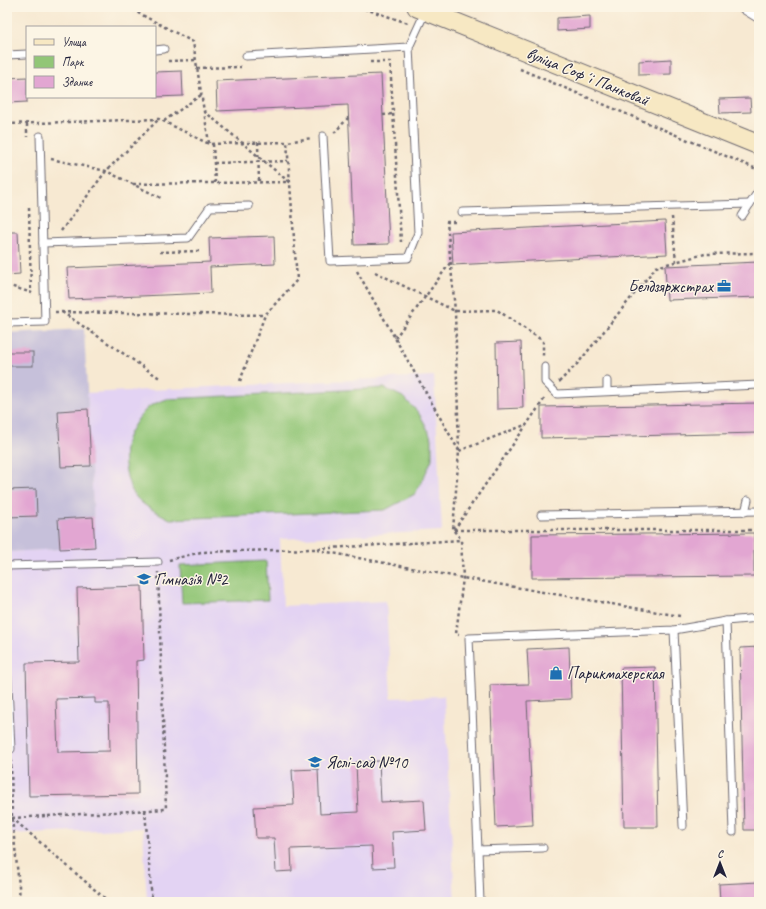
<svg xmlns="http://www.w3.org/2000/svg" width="766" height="909" font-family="Caveat,sans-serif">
<rect width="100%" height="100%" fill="#fcf5e5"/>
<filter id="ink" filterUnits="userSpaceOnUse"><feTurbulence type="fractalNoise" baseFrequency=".025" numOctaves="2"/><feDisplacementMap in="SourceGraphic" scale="8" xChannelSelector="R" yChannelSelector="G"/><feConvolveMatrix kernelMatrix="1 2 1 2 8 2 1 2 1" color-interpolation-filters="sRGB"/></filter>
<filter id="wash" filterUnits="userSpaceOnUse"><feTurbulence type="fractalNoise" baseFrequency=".012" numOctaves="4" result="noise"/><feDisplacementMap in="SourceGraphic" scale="16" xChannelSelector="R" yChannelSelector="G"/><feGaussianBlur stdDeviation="0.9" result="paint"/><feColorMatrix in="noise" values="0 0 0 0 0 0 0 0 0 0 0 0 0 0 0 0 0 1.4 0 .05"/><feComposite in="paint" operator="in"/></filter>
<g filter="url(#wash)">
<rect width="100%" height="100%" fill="#f7e9d2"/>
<polygon fill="#e3d3f3" points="434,376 442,531 280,539 283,606 386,601 391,698 444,696 455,902 147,902 143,828 7,834 7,552 95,547 87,393"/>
<polygon fill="#c6c0da" points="84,329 95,547 7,552 7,333"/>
<g fill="#92c677" stroke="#5a7459">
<path d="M384,388l19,9 15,15 7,12 7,15v20l-8,18 -9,17 -30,16 -215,9c-11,-6 -26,-12 -34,-22 -10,-13 -14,-39 -10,-55 3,-11 15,-29 24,-36 5,-3 12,-5 17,-7z"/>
<polygon points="266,561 268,600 182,603 180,565"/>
</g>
<g id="blocks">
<g fill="#e2a6d2" fill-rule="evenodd">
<polygon points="590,16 590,29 557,31 557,18"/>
<polygon points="671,59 671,74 639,75 639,61"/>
<polygon points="182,71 183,96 155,97 155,72"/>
<polygon points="381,74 389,244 354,245 348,105 217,111 216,81"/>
<polygon points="27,77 27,102 7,103 7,78"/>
<polygon points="750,98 751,112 720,113 719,99"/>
<polygon points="665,221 667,254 453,265 451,232"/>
<polygon points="7,232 18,232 20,274 7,275"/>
<polygon points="274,236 275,264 210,267 211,293 69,299 67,268 210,262 209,238"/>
<polygon points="759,262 759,297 667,300 665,266"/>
<polygon points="521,342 523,408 497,409 496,343"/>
<rect x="7" y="352" width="26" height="14"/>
<polygon points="759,403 759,433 541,438 541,407"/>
<polygon points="88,409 91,466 61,467 58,411"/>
<polygon points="36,489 37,516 7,517 7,490"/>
<polygon points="93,517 95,547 60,549 58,519"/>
<polygon points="754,533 754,576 532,578 532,535"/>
<path d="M142,586l2,74 -8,1 2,133 -109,2 -3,-133 53,-1 -2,-74zM95,698v5h14l1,48 -52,1 -2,-53z"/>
<polygon points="569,647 571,699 527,701 533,825 496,827 490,685 529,684 527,649"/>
<polygon points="759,647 759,830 744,830 740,648"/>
<polygon points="655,667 658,827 624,827 621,668"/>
<polygon points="379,761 381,802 424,800 426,830 392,832 394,867 373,868 372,846 291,849 292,871 276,872 274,838 256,838 254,807 294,805 292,770 318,769 320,814 358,812 356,762"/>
<polygon points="759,882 759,902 720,902 719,884"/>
</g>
</g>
</g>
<g filter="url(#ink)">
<use href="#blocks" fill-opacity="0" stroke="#6d6870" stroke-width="1"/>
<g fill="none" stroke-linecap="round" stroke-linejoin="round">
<g stroke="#6d6870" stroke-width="9">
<g id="service">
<polyline points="155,50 164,49"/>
<polyline points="7,55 27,54"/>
<polyline points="246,56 409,47"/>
<polyline points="323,136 330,261 408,258 418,233 409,47 426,10"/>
<polyline points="462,212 750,204"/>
<polyline points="742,216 759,190"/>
<polyline points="43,243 188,238 210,207 249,206"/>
<polyline points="7,323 45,322 40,136"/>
<polyline points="545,367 545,382 557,394 759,385"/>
<polyline points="607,381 607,391"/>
<polyline points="745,512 748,500"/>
<polyline points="541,515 759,511"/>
<polyline points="7,566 158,562"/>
<polyline points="726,621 733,832"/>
<polyline points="674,630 683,826"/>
<polyline points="7,664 11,749"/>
<polyline points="543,848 478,850 469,638 674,630 726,621 759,618"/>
<polyline points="478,850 480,902"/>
</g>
</g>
<g stroke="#6d6870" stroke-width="16">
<polyline id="minor" points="746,7 759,15"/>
</g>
<g stroke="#6d6870" stroke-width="21">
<polyline id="secondary" points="417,7 759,145"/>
</g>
<g stroke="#6d6870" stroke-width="2.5" stroke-dasharray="3 3" stroke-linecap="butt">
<polyline points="127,7 193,42 209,143"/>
<polyline points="359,7 408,23"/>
<polyline points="168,61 196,60"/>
<polyline points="370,62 390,62 401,242"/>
<polyline points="197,68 241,67"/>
<polyline points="520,69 759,170"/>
<polyline points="204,111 289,182"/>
<polyline points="383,115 393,114"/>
<polyline points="164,121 201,95"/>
<polyline points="7,124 159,119 209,144 287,142 312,138"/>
<polyline points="27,124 27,137"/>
<polyline points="334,133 349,117"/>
<polyline points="258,142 259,183"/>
<polyline points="213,144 215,183"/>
<polyline points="51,159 106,171 161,198"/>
<polyline points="214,163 288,161"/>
<polyline points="133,184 290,182"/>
<polyline points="29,208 31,293"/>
<polyline points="672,217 676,262"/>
<polyline points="455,222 447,222 455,311 459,451 453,530 461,539"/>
<polyline points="61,231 106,171 159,119"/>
<polyline points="160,252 199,251"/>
<polyline points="357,271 459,451"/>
<polyline points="375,272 455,311 497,310 543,341 543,357"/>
<polyline points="7,285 32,293"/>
<polyline points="55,312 265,315"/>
<polyline points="62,312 161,379"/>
<polyline points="395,338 450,263"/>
<polyline points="240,381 265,315 297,280 287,142"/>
<polyline points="559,382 579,362 656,267 705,254 759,253"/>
<polyline points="459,451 525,425"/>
<polyline points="454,530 545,398"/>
<polyline points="454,530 759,530"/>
<polyline points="317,550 463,578 680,616"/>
<polyline points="169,560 201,552 313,549 461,540 463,578 456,634 459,635"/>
<polyline points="11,759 12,818 19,886 20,902"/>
<polyline points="145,810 152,902"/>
<polyline points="7,814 12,818 109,902"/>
<polyline points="12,818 166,809 158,572"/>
</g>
<use href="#service" stroke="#fff" stroke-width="7"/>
<use href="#minor" stroke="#fff" stroke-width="14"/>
<use href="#secondary" stroke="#f7e8c3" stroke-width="19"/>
</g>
</g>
<defs>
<g id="office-bare" transform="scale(1.08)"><path d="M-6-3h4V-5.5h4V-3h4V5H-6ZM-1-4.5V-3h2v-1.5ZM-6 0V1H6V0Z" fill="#1f6fb2" stroke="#fcf5e5" stroke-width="2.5" paint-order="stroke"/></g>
<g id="school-bare" transform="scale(1.08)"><path d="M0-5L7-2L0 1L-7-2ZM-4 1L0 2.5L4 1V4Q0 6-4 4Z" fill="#1f6fb2" stroke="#fcf5e5" stroke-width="2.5" paint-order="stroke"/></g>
<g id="shop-bare" transform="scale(1.08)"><path d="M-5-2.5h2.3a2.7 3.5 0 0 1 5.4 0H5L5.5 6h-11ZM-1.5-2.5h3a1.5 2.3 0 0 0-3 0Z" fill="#1f6fb2" stroke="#fcf5e5" stroke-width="2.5" paint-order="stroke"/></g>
</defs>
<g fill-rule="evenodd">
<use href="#office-bare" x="724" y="286"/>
<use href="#school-bare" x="144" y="579"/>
<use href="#shop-bare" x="556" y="673"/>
<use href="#school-bare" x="315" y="762"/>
</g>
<g text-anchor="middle" stroke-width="3" stroke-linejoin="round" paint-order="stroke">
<g font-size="17" fill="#22223b" stroke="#fcf5e5">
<text transform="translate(588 76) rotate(22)" y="6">вуліца Софʼі Панковай</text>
</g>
<g font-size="17" fill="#22223b" stroke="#fcf5e5" text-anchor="start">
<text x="713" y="292" text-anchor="end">Белдзяржстрах</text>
<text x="155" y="585">Гімназія №2</text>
<text x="567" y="679">Парикмахерская</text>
<text x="326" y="768">Яслі-сад №10</text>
</g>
</g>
<rect width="766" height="909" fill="none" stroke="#fcf5e5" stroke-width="24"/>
<rect x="26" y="26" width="130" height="72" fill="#fcf5e5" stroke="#a5a1a1"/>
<rect x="34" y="39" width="20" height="6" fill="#f7e8c3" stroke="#a5a1a1"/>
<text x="62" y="46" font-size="12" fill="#22223b">Улица</text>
<rect x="34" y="56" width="20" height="12" fill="#92c677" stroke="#a5a1a1"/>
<text x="62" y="66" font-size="12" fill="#22223b">Парк</text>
<rect x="34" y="76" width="20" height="12" fill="#e2a6d2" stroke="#a5a1a1"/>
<text x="62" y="86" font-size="12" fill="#22223b">Здание</text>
<g transform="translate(720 863)" stroke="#fcf5e5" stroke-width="3" paint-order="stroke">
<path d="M0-3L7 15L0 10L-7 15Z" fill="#22223b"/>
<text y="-6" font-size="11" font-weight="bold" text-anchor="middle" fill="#22223b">С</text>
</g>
</svg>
